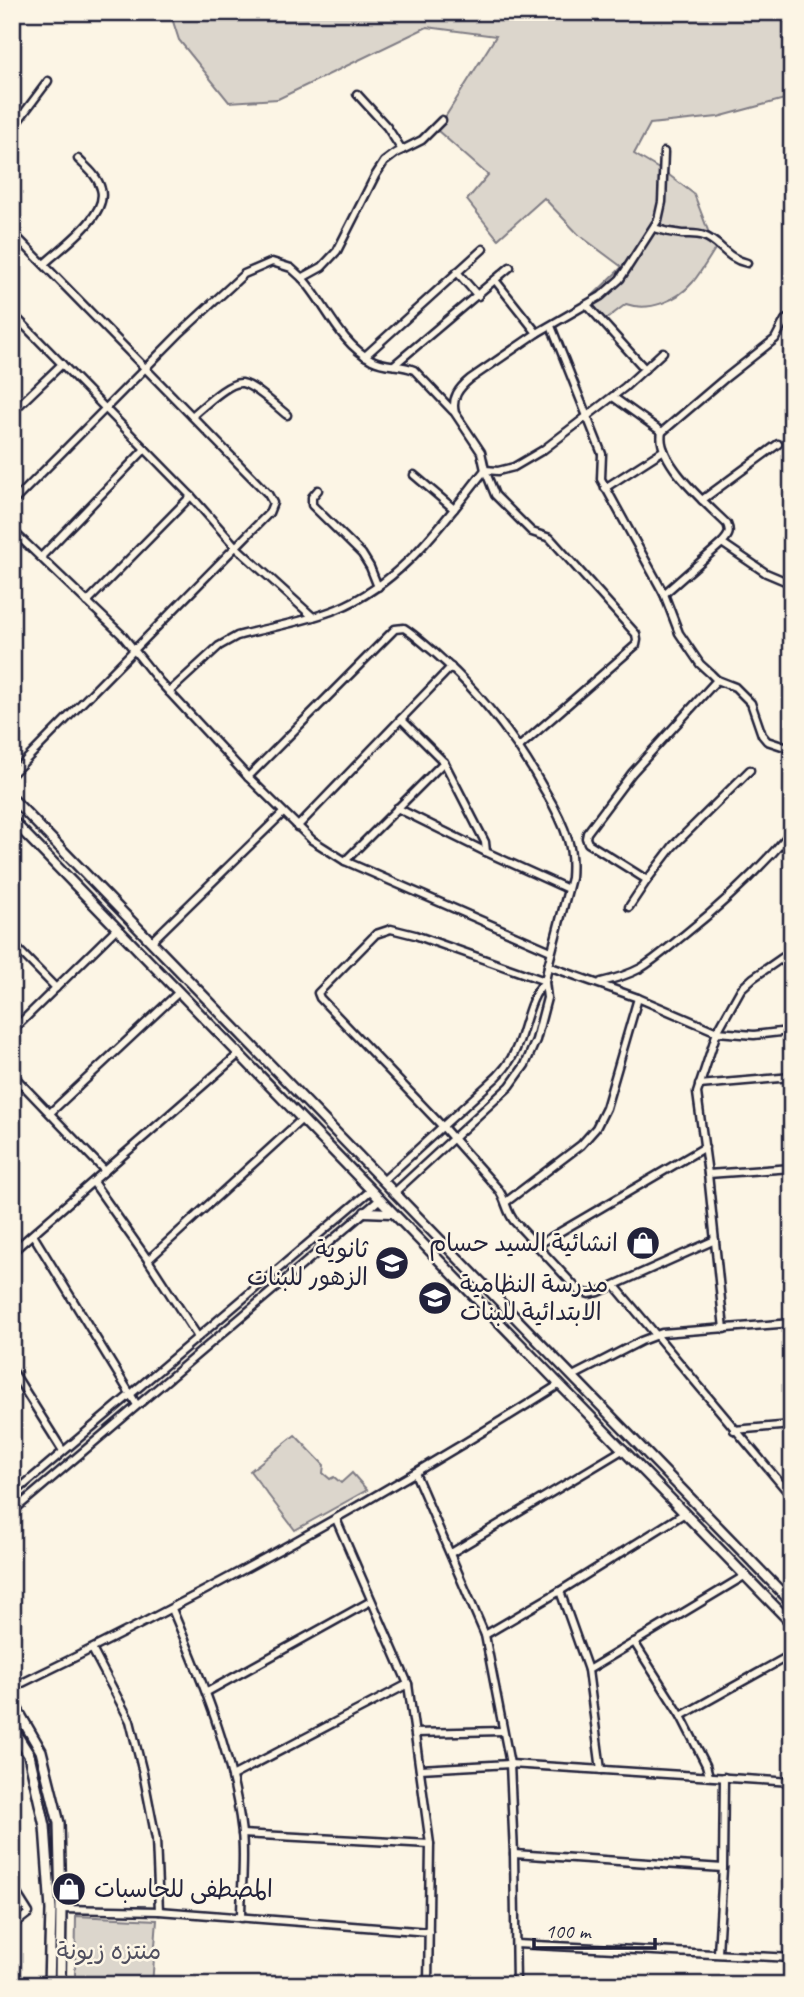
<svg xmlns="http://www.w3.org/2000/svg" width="804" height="1997" font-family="Caveat,'Playpen Sans Arabic',sans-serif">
<rect width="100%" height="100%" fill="#fcf5e5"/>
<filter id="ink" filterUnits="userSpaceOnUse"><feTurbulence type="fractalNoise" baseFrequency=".0143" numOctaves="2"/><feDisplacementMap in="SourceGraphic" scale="14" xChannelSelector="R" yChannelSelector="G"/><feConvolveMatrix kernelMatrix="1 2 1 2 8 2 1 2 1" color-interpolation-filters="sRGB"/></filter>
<g filter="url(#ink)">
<g fill="#dcd6cc" stroke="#7f7c84" stroke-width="2">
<path d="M170,12h622v85l-74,20 -68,7 -16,30 35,21 25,19 21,55c-7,11 -14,23 -22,33 -16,19 -44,30 -67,22l-21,16 -16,-21 33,-32 -43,-32 -35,-37 -46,41 -31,-39 21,-25 -51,-45 59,-94 -69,-9 -149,72 -49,3 -50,-62z"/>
<polygon points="295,1435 324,1465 323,1473 330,1479 334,1477 341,1483 352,1473 367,1490 295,1530 250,1471"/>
<polygon points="76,1916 157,1920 152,1985 75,1985"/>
</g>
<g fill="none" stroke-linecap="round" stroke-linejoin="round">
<g stroke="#22223b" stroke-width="11">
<g id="minor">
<polyline points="357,94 387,127 402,150"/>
<polyline points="12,129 48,81"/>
<path d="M654,228c9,3 18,5 28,6 8,0 15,-1 22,2 18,7 21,22 43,27"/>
<polyline points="12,232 268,494 273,503 269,513 12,774"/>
<path d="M44,264c17,-16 65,-49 57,-75 -3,-13 -15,-22 -23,-30"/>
<polyline points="457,272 478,296"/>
<polyline points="302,278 322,267 337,251 375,176 384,162 396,153 422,140 442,120"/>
<polyline points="495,280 537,333"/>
<polyline points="587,305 645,369"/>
<polyline points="12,313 191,496 236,547 313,617"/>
<polyline points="551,326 602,454 601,479 664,594 679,633 700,664 711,674 717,680 735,687 751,703 762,735 767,741 788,748 792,751"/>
<polyline points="365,356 483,249"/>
<polyline points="394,365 510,267"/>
<polyline points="613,397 662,432"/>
<polyline points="12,412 62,364"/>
<path d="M192,416c11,-9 37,-35 50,-33 12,2 35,24 45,32"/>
<polyline points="485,470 498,471 514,467 543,450 625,387 663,352"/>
<polyline points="414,475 454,509"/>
<polyline points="605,488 664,450"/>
<polyline points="318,490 312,497 312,505 362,554 370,567 378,587"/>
<polyline points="702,500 778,444"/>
<path d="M12,503l169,-171 63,-58 28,-12 19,6 11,10c24,26 37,65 70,82 13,7 28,4 42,10l39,41"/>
<polyline points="12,530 122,635 159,681 248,777 312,840 345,861 551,951"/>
<polyline points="722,543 766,573 792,584"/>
<polyline points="41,557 145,449"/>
<path d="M664,594l58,-51c6,-7 9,-10 5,-19 -19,-19 -72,-63 -65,-92l61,-52 52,-41 10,-19 7,-4"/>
<polyline points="87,602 191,496"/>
<polyline points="790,637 792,638"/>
<path d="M169,692l50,-46 18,-10c33,-9 68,-14 100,-27 65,-26 106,-87 148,-139"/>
<polyline points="401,719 444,762 485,842 486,852"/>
<path d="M519,747l117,-102 1,-5 -1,-6 -86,-96 -18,-6 -37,-37 -10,-25 -4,-18 -26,-39c-4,-15 4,-25 15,-34l67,-46 64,-37 19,-17 38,-59 4,-18 2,-50"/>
<path d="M248,777l144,-145 3,-3 9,-1c11,7 20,16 30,24 46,40 82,86 111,139 9,15 18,32 23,49 4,12 4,25 3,38l-23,88 -3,16 2,16 -11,42 -11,25 -15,21 -115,106"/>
<polyline points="397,808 486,852 568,889"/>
<polyline points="297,827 451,667"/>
<polyline points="345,861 444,762"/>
<polyline points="647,880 588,843 586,838 587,833 632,773 717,680"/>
<polyline points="629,907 647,880 673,846 750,770"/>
<polyline points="152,941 283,813"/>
<polyline points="12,943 56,988"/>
<polyline points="781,959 792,969"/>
<polyline points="548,966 638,998 717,1032 754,1035 789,1031"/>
<path d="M545,981l-130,-46 -24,-6 -15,5 -58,59 2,5 123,129 55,62c8,10 8,22 16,32l65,70 10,3 10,-2 116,-52"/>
<path d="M601,982c13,-3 27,-7 40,-14 15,-9 29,-22 43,-33 39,-31 76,-66 108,-104"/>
<polyline points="12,1031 117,928"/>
<polyline points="12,1074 105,1171"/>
<polyline points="699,1085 792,1077"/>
<polyline points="50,1113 179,992"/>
<polyline points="708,1174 792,1168"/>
<path d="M384,1180l105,-96c12,-10 21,-21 27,-35 9,-20 13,-53 29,-67"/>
<polyline points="93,1182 148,1260 198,1337"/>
<polyline points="506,1202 581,1145 596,1128 606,1108 638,998"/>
<polyline points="33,1235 137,1405"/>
<polyline points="536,1246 705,1147"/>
<polyline points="12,1252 239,1054"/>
<polyline points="148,1260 302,1119"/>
<polyline points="615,1286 792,1497"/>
<polyline points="724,1329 708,1174 697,1093 717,1032 741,989 753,978 792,951"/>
<polyline points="12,1370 63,1451"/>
<polyline points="573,1376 641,1341 662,1333 792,1323"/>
<polyline points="734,1430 792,1425"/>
<polyline points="415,1473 485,1635 510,1764 514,1854 516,1985"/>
<polyline points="12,1495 370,1191"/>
<polyline points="12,1512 379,1200"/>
<polyline points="336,1519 408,1684 430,1844 428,1985"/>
<polyline points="451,1553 624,1449"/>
<polyline points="560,1591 588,1670 601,1770"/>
<path d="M172,1609c30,71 61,145 70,224 3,27 -1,57 -1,85"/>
<polyline points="485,1635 560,1591 685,1513"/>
<polyline points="634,1642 681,1716 706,1765 709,1776"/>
<polyline points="92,1649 130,1721 143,1773 156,1839 159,1911"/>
<polyline points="588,1670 746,1575"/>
<path d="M12,1688c189,-91 371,-192 548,-304"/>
<polyline points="207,1692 371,1601"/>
<polyline points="681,1716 792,1654"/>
<polyline points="415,1733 503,1731"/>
<polyline points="420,1769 510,1764 792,1782"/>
<polyline points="232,1776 408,1684"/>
<polyline points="242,1834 430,1844"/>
<polyline points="514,1854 723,1868"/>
<polyline points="12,1886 29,1913 12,1926"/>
<polyline points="61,1909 159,1911 429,1932"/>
<polyline points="516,1944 792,1958"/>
<polyline points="718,1953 723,1868 724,1777"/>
</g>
</g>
<g stroke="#22223b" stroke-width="13">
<g id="tertiary">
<polyline points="12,798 792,1603"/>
<polyline points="12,820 792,1624"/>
<polyline points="365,1212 391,1213"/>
</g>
</g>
<g stroke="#22223b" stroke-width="14">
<g id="secondary">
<polyline points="12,1701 41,1751 59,1823 61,1909 60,1985"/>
<polyline points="12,1728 29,1755 45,1826 51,1910 49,1985"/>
</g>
</g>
<use href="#minor" stroke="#fcf5e5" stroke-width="6"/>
<use href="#tertiary" stroke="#fcf5e5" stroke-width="8"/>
<use href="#secondary" stroke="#fcf5e5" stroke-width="9"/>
</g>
</g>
<defs>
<g id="shop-disc" transform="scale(1.75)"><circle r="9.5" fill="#22223b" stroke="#fcf5e5"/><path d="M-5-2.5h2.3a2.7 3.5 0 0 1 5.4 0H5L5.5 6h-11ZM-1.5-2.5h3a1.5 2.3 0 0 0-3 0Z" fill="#fff"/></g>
<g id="school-disc" transform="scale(1.75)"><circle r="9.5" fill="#22223b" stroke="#fcf5e5"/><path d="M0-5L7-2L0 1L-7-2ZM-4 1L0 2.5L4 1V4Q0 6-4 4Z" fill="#fff"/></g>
</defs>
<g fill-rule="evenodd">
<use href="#shop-disc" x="643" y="1243"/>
<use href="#school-disc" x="392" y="1263"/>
<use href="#school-disc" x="435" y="1298"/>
<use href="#shop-disc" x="69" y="1889"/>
</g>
<g text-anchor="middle" stroke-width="5" stroke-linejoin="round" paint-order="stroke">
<g font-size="24" fill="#22223b" stroke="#fcf5e5" text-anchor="end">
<text x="618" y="1251">انشائية السيد حسام</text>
<text x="368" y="1257">ثانوية<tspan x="368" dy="28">الزهور للبنات</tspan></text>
<text x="460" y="1292" text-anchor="start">مدرسة النظامية<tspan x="460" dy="28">الابتدائية للبنات</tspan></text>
<text x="94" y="1897" text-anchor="start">المصطفى للحاسبات</text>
</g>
<g font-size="24" fill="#504f5f" stroke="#fcf5e5">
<text x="109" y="1959">منتزه زيونة</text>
</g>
</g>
<rect width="804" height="1997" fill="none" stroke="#fcf5e5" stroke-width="42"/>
<rect x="21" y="21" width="762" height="1955" fill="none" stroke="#22223b" stroke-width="2.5" filter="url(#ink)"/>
<path d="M534 1938v10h121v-10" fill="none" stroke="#22223b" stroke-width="3.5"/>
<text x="545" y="1938" font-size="21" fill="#22223b" stroke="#fcf5e5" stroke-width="5" paint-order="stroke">100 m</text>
</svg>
